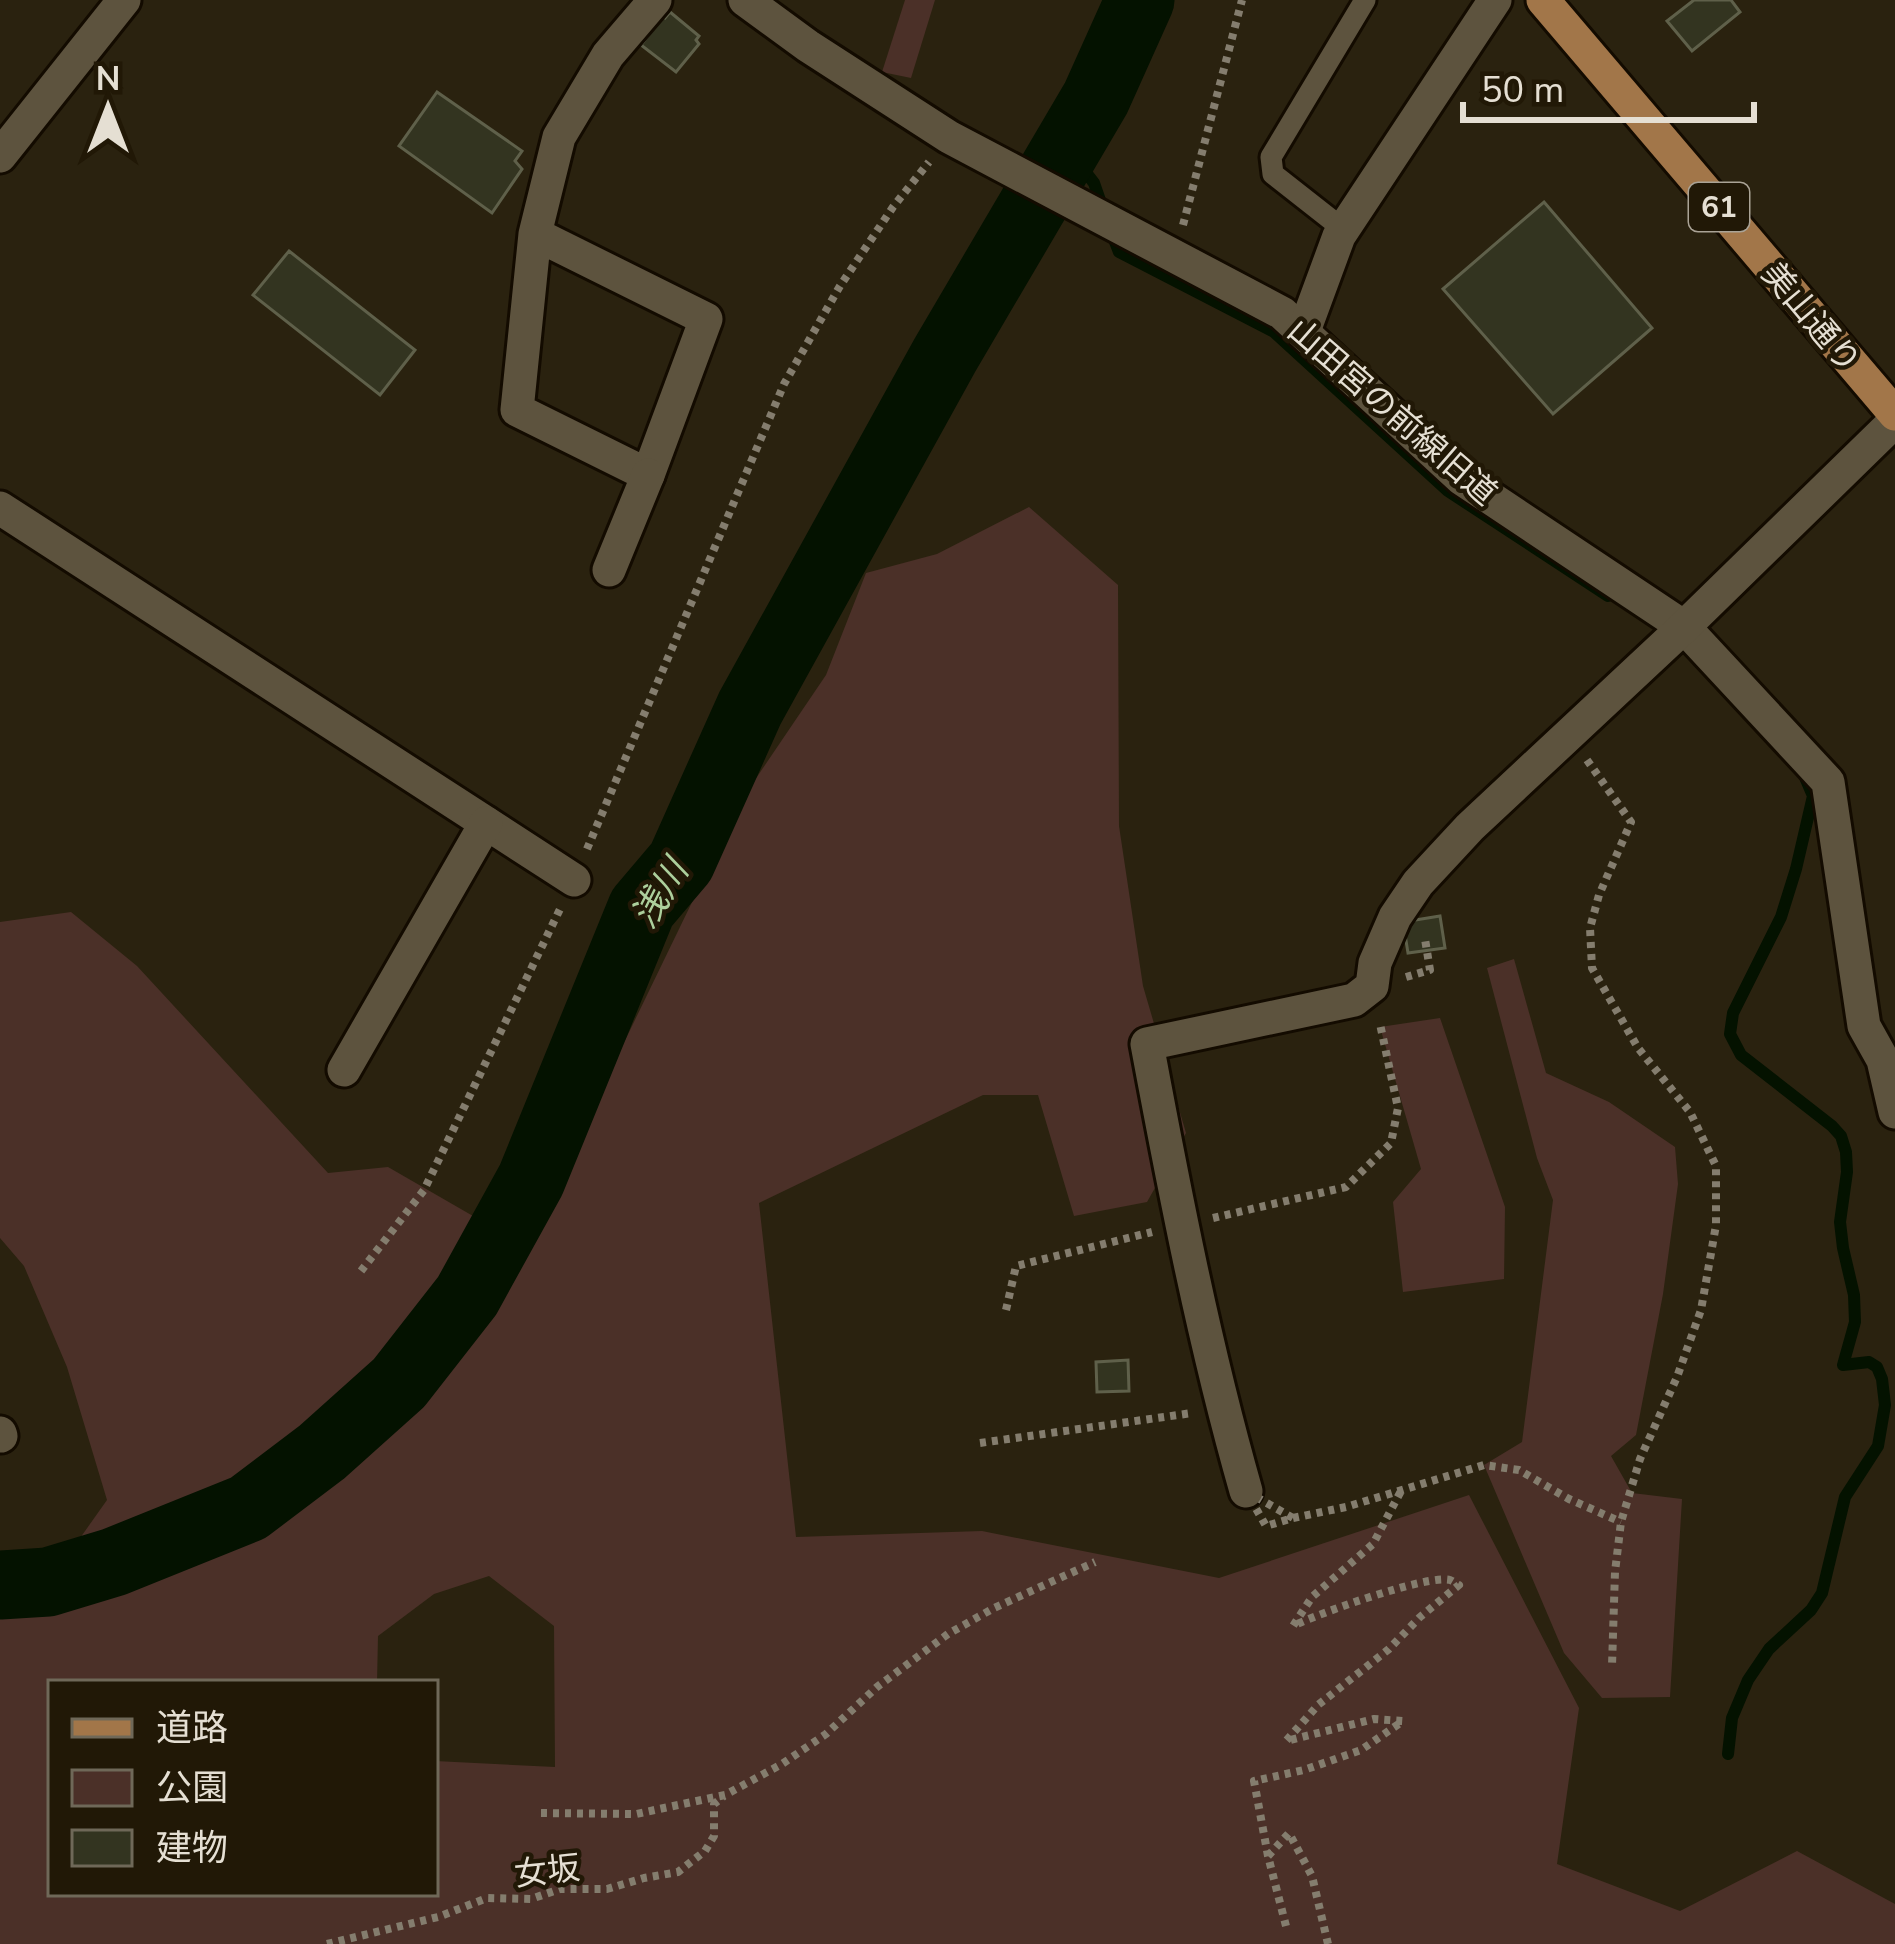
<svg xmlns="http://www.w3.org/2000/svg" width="1895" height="1944" font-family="'Nunito Sans','Noto Sans JP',sans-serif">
<rect width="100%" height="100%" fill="#2a220f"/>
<g fill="#4b3028" fill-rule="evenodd">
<polygon points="905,0 935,0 911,78 882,72"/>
<path d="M1029,507l89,78 1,241 24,160 43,147 -39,69 -73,14 -36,-121h-55l-224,108 37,334 186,-6 237,47 250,-83 110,213 -22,156 123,47 117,-60 98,53v40h-1895v-331h27l80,-113 -40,-133 -43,-101 -24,-28v-316l71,-10 66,54 191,207 60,-6 85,49 54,12 90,-171 125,-258 84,-124 40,-102 71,-19zM489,1576l65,50 1,141 -120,-6v132h-384v-210h326l1,-47 56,-42z"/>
<polygon points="1514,959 1546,1073 1609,1102 1675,1147 1678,1184 1663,1294 1636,1435 1611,1456 1632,1493 1682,1499 1670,1697 1602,1698 1564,1653 1484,1465 1522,1442 1553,1200 1537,1158 1487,968"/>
<polygon points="1440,1018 1505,1207 1504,1279 1403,1292 1393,1202 1421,1169 1380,1027"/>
</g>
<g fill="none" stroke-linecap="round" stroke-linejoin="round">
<g stroke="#041200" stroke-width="12">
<polyline points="1067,148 1094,183 1103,209"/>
<polyline points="1112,234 1119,252 1274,332 1448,491 1608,596"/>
<polyline points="1728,1754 1732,1718 1748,1680 1769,1649 1811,1610 1822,1593 1845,1497 1878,1446 1885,1405 1882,1379 1877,1367 1869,1362 1843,1365 1855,1322 1854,1295 1843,1248 1840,1222 1847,1172 1846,1152 1841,1136 1832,1126 1741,1055 1730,1034 1733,1013 1781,917 1796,869 1813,796 1804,775"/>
</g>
<polyline stroke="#041200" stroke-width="69" points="0,1585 48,1582 114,1562 248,1508 322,1452 399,1383 467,1296 531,1180 642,908 681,862 750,708 945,355 1096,98 1140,0"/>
</g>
<g fill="#333420" stroke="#5f604a" stroke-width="3">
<polygon points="1694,0 1731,0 1740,12 1692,51 1667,21"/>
<polygon points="670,12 699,36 696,40 699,44 676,72 641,45 662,16 665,18"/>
<polygon points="437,92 522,151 515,161 522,169 492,213 399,146"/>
<polygon points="1544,202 1652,328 1553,414 1443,289"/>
<polygon points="289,251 415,350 380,395 253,295"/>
<polygon points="1440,916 1445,948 1408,953 1403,922"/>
<polygon points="1128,1360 1129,1391 1097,1392 1096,1362"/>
</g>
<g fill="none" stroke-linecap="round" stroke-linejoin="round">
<g stroke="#130b00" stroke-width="27">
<polyline id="service" points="1343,229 1273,174 1271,157 1365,0"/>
</g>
<g stroke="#130b00" stroke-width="39">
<g id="minor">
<polyline points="745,0 808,46 949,137 1282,313 1462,479 1684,627 1828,782 1864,1026 1883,1060 1895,1112"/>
<polyline points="535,234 706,319 648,475 517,410 535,234 559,137 608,55 655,0"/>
<polyline points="1304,331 1339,236 1495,0"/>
<polyline points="0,508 574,880"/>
<polyline points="609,570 648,475"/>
<polyline points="344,1070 486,823"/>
<polyline points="0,1433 1,1436"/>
<path d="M1246,1491c-42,-147 -71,-297 -99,-447l207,-44 18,-14 3,-23 20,-46 23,-34 52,-56 214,-200 211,-206"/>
</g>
</g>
<g stroke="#130b00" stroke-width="39">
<polyline id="secondary" points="0,156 124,0"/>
</g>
<g stroke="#130b00" stroke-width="39">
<polyline id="primary" points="1543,0 1895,414"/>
</g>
<g stroke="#847d6e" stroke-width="8" stroke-dasharray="6 6" stroke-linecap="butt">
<polyline points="1183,225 1242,0"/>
<polyline points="1587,760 1631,822 1599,895 1590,928 1592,968 1638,1048 1690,1112 1716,1166 1716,1225 1701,1310 1677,1377 1640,1459 1621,1522 1615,1572 1612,1666"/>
<polyline points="587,849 784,384 840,286 893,207 929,162"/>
<polyline points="1406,977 1430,970 1425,939"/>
<polyline points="1213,1218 1346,1187 1391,1143 1398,1108 1380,1024"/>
<polyline points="361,1271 424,1190 561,907"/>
<polyline points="1006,1310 1016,1266 1152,1232"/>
<polyline points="980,1443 1192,1413"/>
<polygon points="1246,1491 1293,1518 1266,1526"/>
<polyline points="1293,1518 1346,1507 1484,1465 1519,1470 1569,1499 1621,1522"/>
<polyline points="541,1813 636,1814 725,1795 782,1764 826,1734 877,1687 948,1634 994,1608 1095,1562"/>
<polyline points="1268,1856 1289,1833 1312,1876 1328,1944"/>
<path d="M1286,1926l-18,-70 -14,-75 50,-11 57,-20 42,-29 -29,-2 -88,22 32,-36 71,-56 31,-32 39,-32c-3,-1 -6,-4 -9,-5 -22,-6 -133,34 -157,46l19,-29 61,-53 29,-55"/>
<polyline points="327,1944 438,1917 487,1898 531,1899 560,1889 607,1889 644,1878 678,1872 705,1851 714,1836 714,1804 724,1796"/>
</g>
<use href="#service" stroke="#5d533e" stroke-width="21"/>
<use href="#minor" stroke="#5d533e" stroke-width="33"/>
<use href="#secondary" stroke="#5d533e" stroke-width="33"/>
<use href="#primary" stroke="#a27649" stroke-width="33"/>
</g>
<g text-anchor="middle" stroke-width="9" stroke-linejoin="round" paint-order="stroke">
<rect fill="#211806" stroke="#aaa396" stroke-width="3" x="1689" y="183" width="60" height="48" rx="9"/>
<g font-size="30" font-weight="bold" fill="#e5dfd3">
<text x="1719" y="217">61</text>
</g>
<g font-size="33" fill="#e5dfd3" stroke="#211806">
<text transform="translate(1812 317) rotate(50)" y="12">美山通り</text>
<text transform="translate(1393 411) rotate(41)" y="12">山田宮の前線旧道</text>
<text transform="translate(547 1870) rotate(-6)" y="12">女坂</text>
</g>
<g font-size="36" font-style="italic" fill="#accf9c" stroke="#211806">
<text transform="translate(659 893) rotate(-58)" y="13">浅川</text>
</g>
</g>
<rect x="48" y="1680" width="390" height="216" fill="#211806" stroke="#6f6858" stroke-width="3"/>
<rect x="72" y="1719" width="60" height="18" fill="#a27649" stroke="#6f6858" stroke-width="3"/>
<text x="156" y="1740" font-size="36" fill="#e5dfd3">道路</text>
<rect x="72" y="1770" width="60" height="36" fill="#4b3028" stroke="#6f6858" stroke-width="3"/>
<text x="156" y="1800" font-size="36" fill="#e5dfd3">公園</text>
<rect x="72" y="1830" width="60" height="36" fill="#333420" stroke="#6f6858" stroke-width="3"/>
<text x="156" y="1860" font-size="36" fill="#e5dfd3">建物</text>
<g transform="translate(108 108)" stroke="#211806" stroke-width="9" paint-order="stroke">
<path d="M0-9L21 45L0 30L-21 45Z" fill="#e5dfd3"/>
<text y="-18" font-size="33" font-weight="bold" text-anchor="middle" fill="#e5dfd3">N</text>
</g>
<path d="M1463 102v18h291v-18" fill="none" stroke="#e5dfd3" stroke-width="6"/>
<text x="1481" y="102" font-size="36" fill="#e5dfd3" stroke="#211806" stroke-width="9" paint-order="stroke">50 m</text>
</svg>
